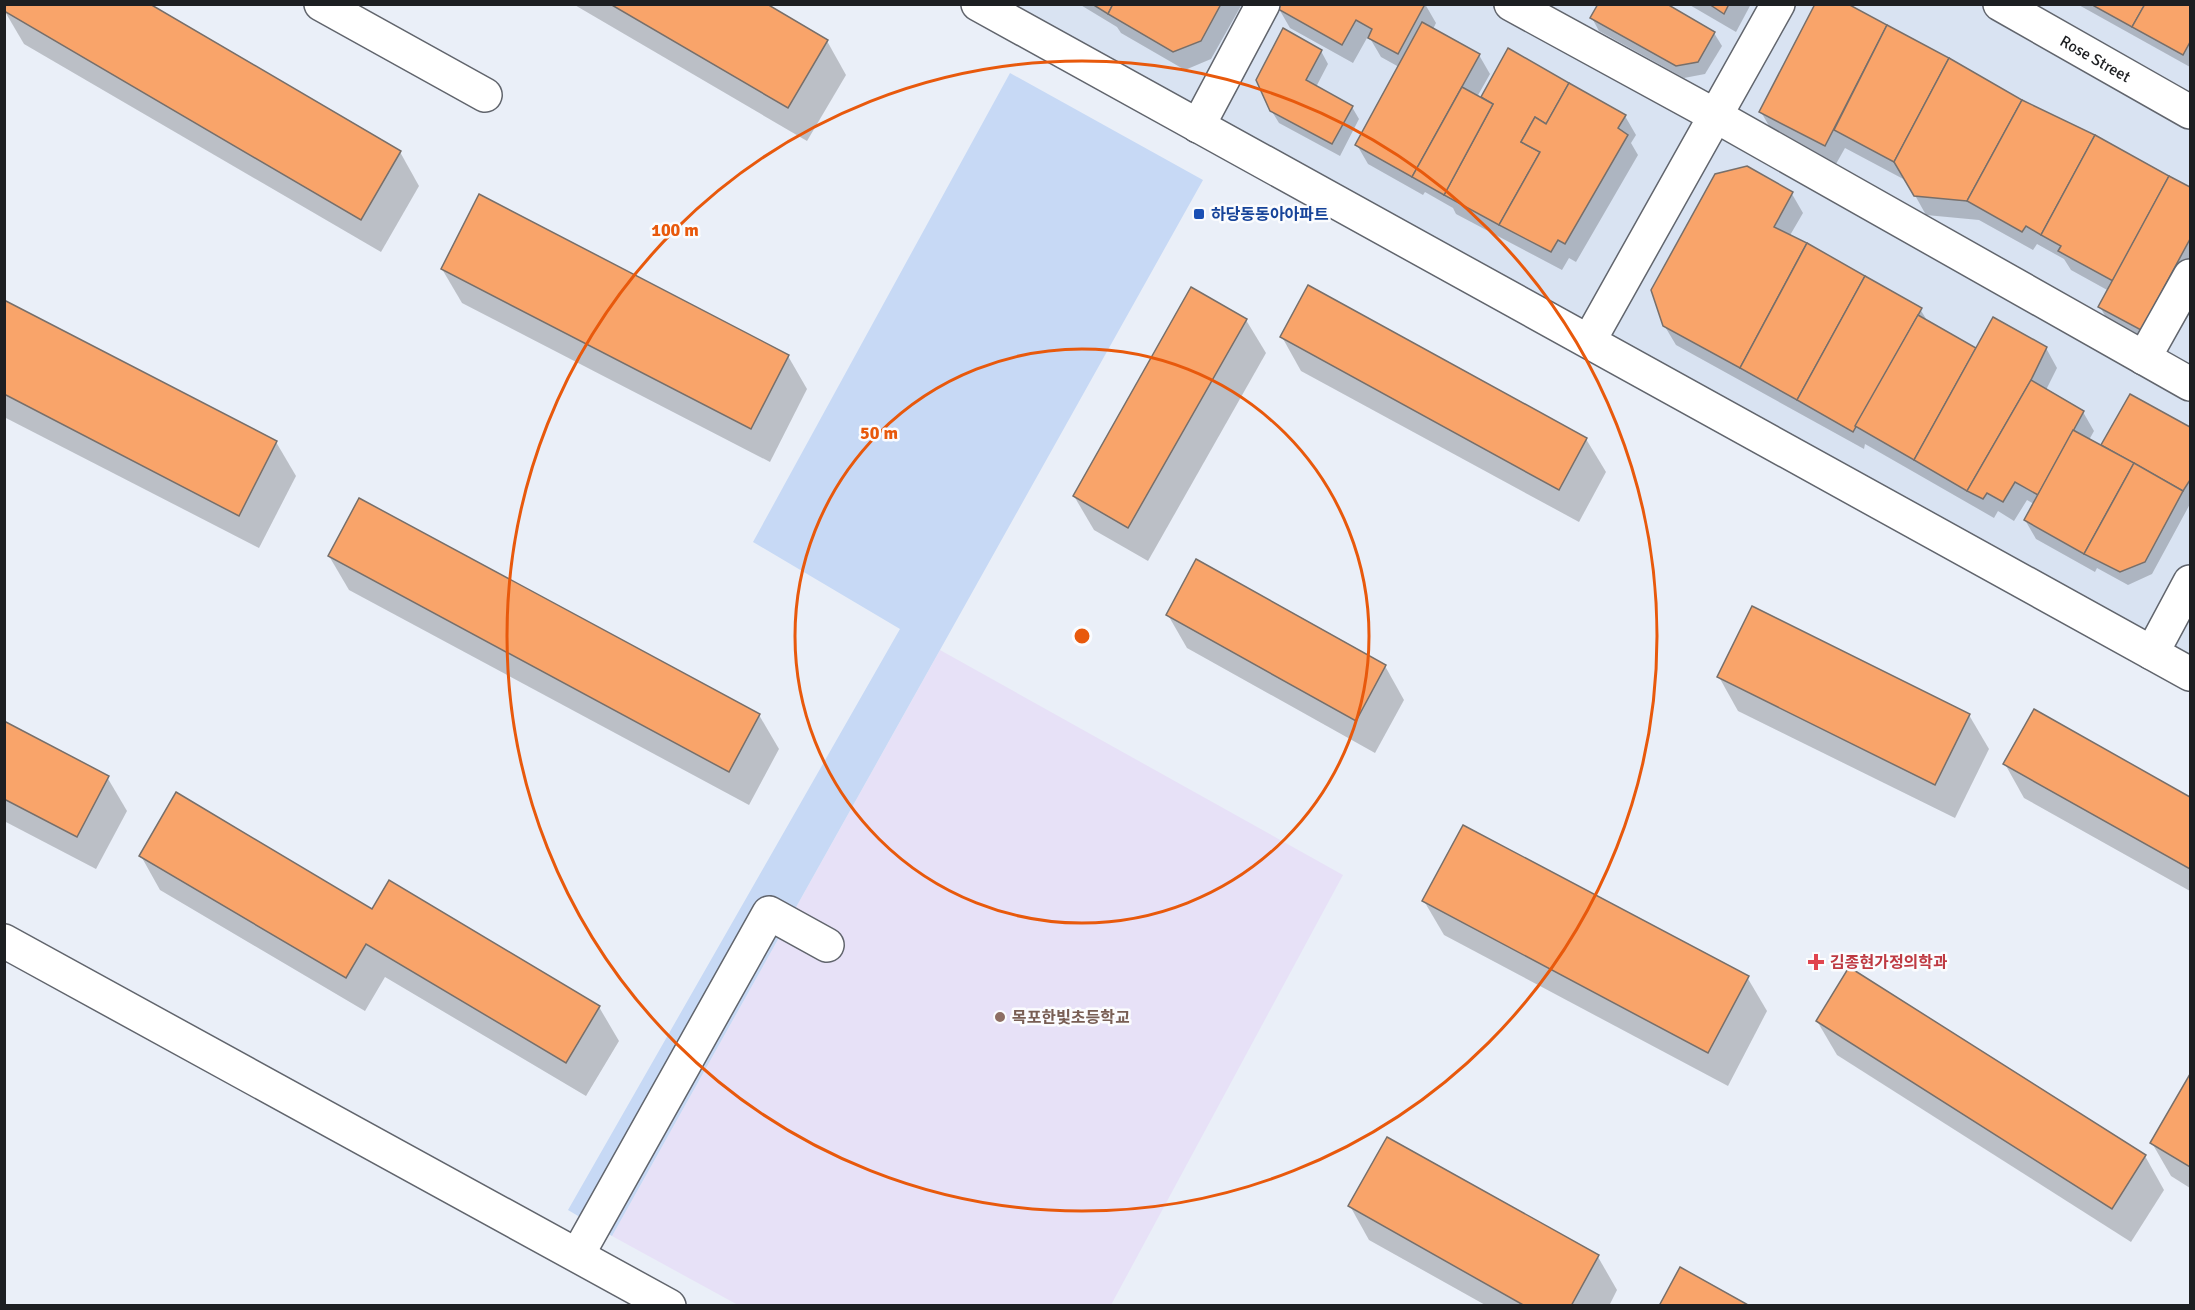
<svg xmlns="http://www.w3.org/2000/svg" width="2195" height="1310" font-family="Signika,'Noto Sans KR',sans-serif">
<rect width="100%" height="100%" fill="#eaeff8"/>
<polygon fill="#d9e3f2" points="978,5 2190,5 2190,674"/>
<polygon fill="#e7e1f7" points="940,650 1343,875 1111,1305 738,1305 612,1236"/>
<polygon fill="#c7d9f5" points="1010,73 1203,180 612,1236 568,1210 900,629 753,542"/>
<g fill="#0003">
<polygon points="573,4 764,4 827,41 846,75 807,141"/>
<polygon points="1079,4 1242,4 1211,59 1185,70 1121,33 1117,27"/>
<polygon points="1282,4 1425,4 1436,23 1433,29 1479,55 1490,74 1477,97 1485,102 1483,97 1625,116 1636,135 1631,143 1638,155 1576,262 1569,258 1562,270 1456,214 1453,208 1425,192 1423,195 1368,164 1357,145 1399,67 1381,57 1371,40 1367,38 1353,63 1290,28 1279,9"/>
<polygon points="1688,4 1751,4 1736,32"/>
<polygon points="1844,4 1948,59 2021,101 2094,137 2190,189 2190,278 2152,348 2111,326 2100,307 2109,291 2071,270 2064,259 2037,244 2033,250 1979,220 1926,215 1907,181 1845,148 1836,164 1772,131 1761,112"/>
<polygon points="2077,4 2190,4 2190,67"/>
<polygon points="4,10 400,152 419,186 381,252 24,44"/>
<polygon points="1592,18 1714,33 1722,46 1705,74 1684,78 1599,31"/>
<polygon points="1321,51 1328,64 1316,87 1352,107 1359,119 1340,156 1279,123 1271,110"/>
<polygon points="1747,168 1792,194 1803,213 1789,237 1920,309 1928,322 1976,350 2046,348 2057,368 2046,390 2083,412 2094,431 2089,440 2105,449 2103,445 2131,396 2190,429 2190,504 2152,574 2128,585 2097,568 2095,572 2036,539 2025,520 2034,504 2027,500 2014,521 1998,511 1994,518 1865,444 1864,449 1676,345 1664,325"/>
<polygon points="442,269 788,356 807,389 770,462 462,303"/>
<polygon points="4,301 276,442 296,476 259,548 4,417"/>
<polygon points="1246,320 1266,353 1148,561 1094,530 1074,496"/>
<polygon points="1282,337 1586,439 1606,472 1579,522 1301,371"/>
<polygon points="359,500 759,715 779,749 749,805 349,590 329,556"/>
<polygon points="1168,615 1385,666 1404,700 1375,753 1187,648"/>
<polygon points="1719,677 1969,715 1989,749 1955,818 1738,711"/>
<polygon points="2034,711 2190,799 2190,891 2024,798 2005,764"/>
<polygon points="4,723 107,777 127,811 96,869 4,821"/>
<polygon points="141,856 373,911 390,882 599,1007 619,1041 586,1096 385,977 365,1011 160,890"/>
<polygon points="1424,901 1747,977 1767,1011 1728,1086 1444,935"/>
<polygon points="1817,1021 2145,1156 2164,1190 2131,1242 1837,1055"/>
<polygon points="2190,1077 2190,1188 2171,1176 2152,1143"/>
<polygon points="1350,1206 1598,1257 1617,1290 1609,1306 1487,1306 1369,1240"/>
</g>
<g fill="#f9a46a" stroke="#776f6a" stroke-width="1.5">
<polygon points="6,4 150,4 401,151 361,220 4,11"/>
<polygon points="610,4 767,4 828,40 788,108"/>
<polygon points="1092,4 1113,4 1108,14"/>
<polygon points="1113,4 1221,4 1201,41 1173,52 1108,14"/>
<polygon points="1280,4 1425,4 1398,54 1368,38 1372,29 1356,20 1342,45 1278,9"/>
<polygon points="1598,4 1667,4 1715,32 1698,62 1676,66 1590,18"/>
<polygon points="1709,4 1729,4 1724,14"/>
<polygon points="1815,4 1848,4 1887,25 1825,146 1759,112"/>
<polygon points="2095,4 2145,4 2132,27 2094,6"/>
<polygon points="2145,4 2190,4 2190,42 2183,55 2132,27"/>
<polygon points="1422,22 1480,54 1412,177 1355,145"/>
<polygon points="1887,25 1949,58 1894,162 1834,130"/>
<polygon points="1283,28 1322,50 1306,80 1353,106 1332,144 1270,111 1256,80"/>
<polygon points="1508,48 1569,83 1546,124 1535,117 1521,142 1540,152 1499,225 1444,195 1493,104 1481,97"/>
<polygon points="1949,58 2022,100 1967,201 1914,196 1894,162"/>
<polygon points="1569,83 1626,115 1618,128 1628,135 1565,244 1558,240 1551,252 1499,225 1540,152 1521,142 1535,117 1546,124"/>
<polygon points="1462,87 1493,104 1444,195 1412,177"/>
<polygon points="2022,100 2095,135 2041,235 2026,226 2022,232 1967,201"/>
<polygon points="2095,135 2169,176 2113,281 2058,251 2061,246 2041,235"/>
<polygon points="1747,166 1793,192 1774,227 1807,243 1740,368 1663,326 1651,290 1715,174"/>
<polygon points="2169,176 2190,187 2190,239 2141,330 2098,307"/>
<polygon points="479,194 789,355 751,429 441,269"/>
<polygon points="1807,243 1865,276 1797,400 1740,368"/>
<polygon points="1865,276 1922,308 1853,432 1797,400"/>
<polygon points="1308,285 1587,438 1559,490 1280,337"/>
<polygon points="1191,287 1247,319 1128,528 1073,496"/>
<polygon points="4,300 277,441 239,516 4,394"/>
<polygon points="1918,315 1976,348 1914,460 1855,426"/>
<polygon points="1993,317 2047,347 2031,380 1967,491 1914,460"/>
<polygon points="2031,380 2084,411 2038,495 2015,482 2003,502 1987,493 1983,499 1967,491"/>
<polygon points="2130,394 2190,427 2190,480 2183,491 2101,445"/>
<polygon points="2073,430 2134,463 2084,554 2024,520"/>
<polygon points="2134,463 2183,491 2145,562 2120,572 2084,554"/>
<polygon points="359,498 760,714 729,772 328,556"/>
<polygon points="1196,559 1386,665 1356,721 1166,615"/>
<polygon points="1752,606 1970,714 1935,785 1717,677"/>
<polygon points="2034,709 2190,797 2190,869 2003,764"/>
<polygon points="4,721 109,776 77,837 4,799"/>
<polygon points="176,792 372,909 389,880 600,1006 566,1063 366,944 346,978 139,856"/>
<polygon points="1463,825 1749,976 1708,1053 1422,901"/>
<polygon points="1849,967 2146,1155 2112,1209 1816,1021"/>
<polygon points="2190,1074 2190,1167 2150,1143"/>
<polygon points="1387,1137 1599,1255 1571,1306 1525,1306 1348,1206"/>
<polygon points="1680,1267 1750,1306 1659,1306"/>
</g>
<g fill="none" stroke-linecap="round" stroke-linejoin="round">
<g stroke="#61656d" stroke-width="36">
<g id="minor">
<polyline points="321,4 485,95"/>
<polyline points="978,4 2190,674"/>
<polyline points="1511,4 1716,116 2190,384"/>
<path id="s1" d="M2000,4l190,108"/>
<polyline points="1198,126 1263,4"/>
<polyline points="1589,341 1778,4"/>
<polyline points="2144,358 2190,276"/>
<polyline points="2152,653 2190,582"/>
<polyline points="4,941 669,1306"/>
<polyline points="578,1254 769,913 827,945"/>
</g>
</g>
<use href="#minor" stroke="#fff" stroke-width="33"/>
</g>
<g fill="none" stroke="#e8590c" stroke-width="3">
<circle cx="1082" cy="636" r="287"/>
<circle cx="1082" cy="636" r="575"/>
</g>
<rect fill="#1a4fb4" stroke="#fbfcfe" stroke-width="2" x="1193" y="208" width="12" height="12" rx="3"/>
<path fill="#e0444e" stroke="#fbfcfe" stroke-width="2" d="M1813 953h6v6h6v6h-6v6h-6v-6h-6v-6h6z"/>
<circle fill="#8d6e63" stroke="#fbfcfe" stroke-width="2" cx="1000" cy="1017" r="6"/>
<g text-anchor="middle" stroke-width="5" stroke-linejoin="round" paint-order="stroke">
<g font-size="16" fill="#1d1f22" stroke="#fbfcfe">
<text dy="6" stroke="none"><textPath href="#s1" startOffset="110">Rose Street</textPath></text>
</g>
<g font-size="16" font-weight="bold" fill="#164399" stroke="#fbfcfe" text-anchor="start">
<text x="1211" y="220">하당동동아아파트</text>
</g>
<g font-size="16" font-weight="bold" fill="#be3a42" stroke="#fbfcfe" text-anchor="start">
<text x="1830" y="968">김종현가정의학과</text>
</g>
<g font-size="16" font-weight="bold" fill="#785e54" stroke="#fbfcfe" text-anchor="start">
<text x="1012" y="1023">목포한빛초등학교</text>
</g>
</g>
<circle cx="1082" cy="636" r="9" fill="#e8590c" stroke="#fbfcfe" stroke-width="3"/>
<g font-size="18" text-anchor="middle" font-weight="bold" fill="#e8590c" stroke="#fbfcfe" stroke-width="5" stroke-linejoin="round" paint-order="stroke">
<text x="675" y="236">100 m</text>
<text x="879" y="439">50 m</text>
</g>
<rect width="2195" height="1310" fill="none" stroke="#1d1f22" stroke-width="12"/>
</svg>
